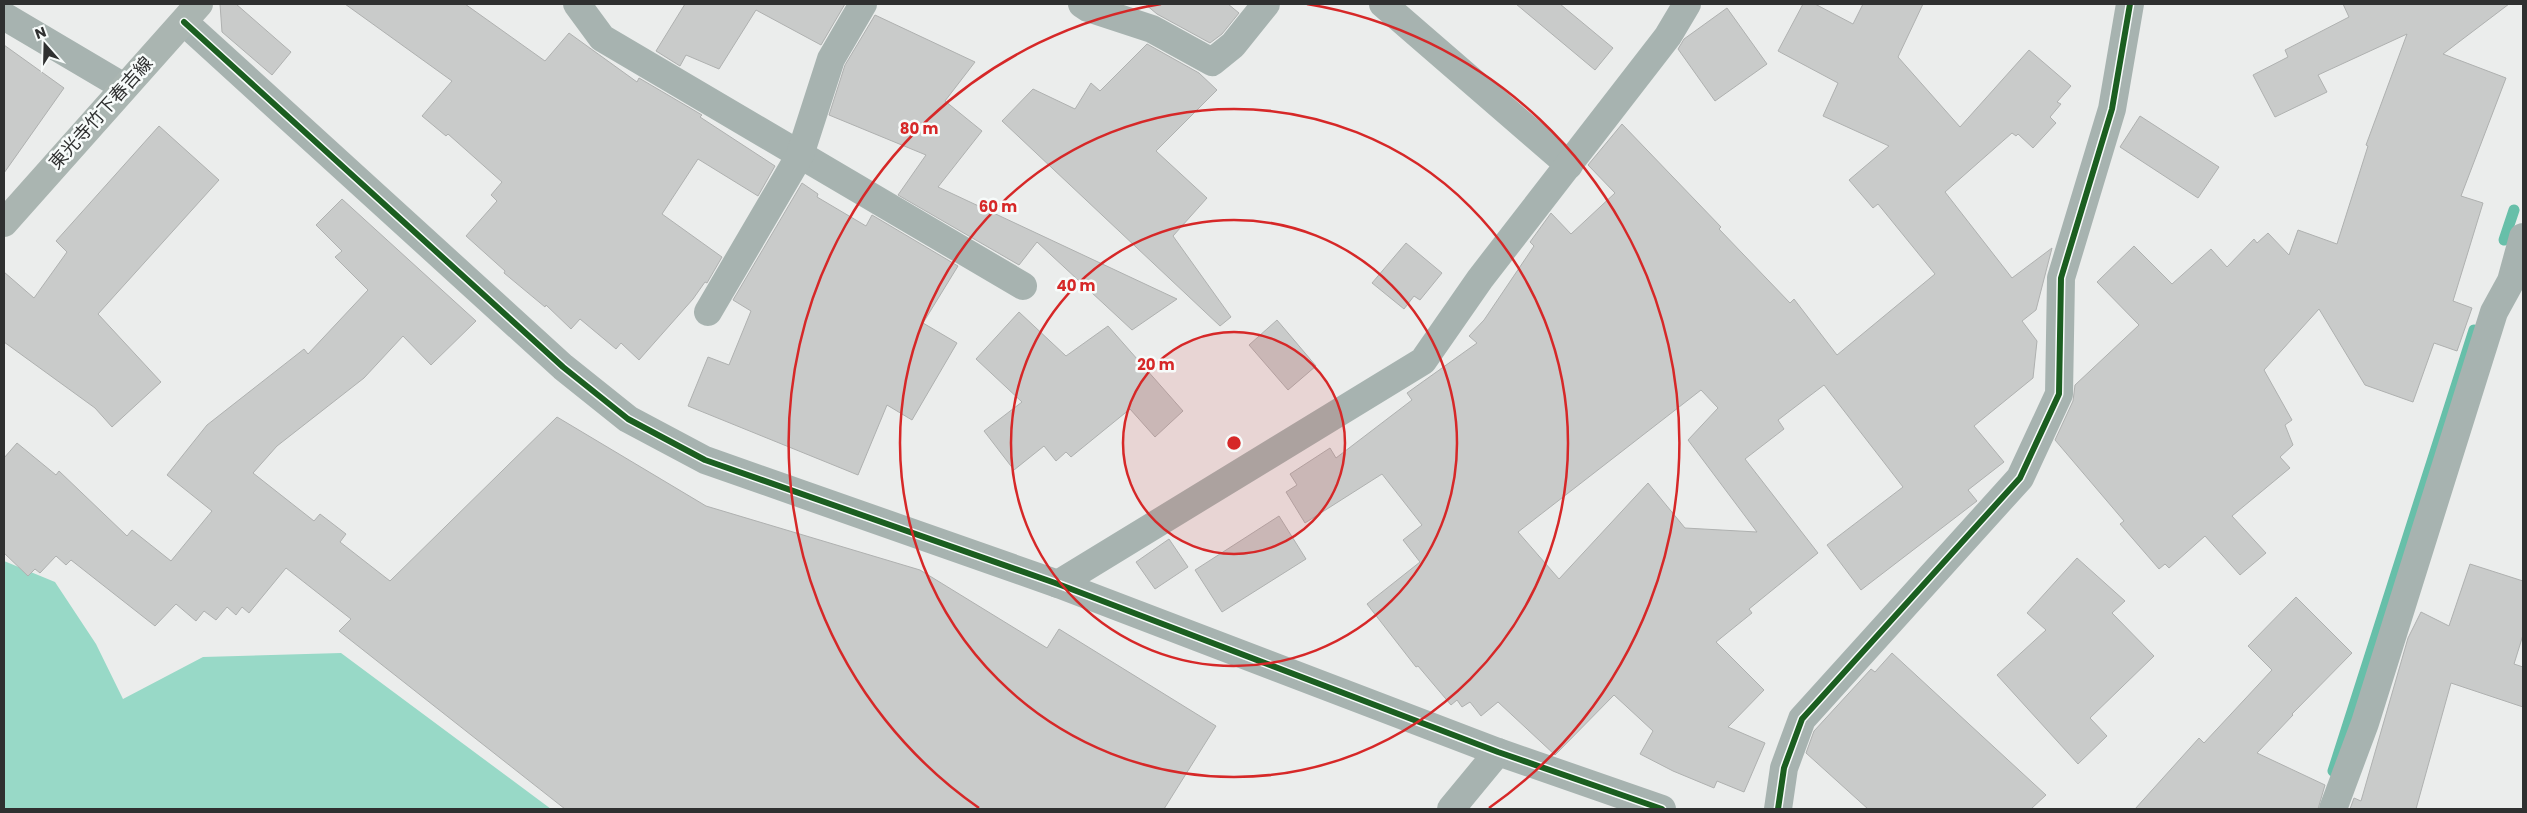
<svg xmlns="http://www.w3.org/2000/svg" width="2527" height="813" font-family="Poppins,'Noto Sans JP',sans-serif">
<rect width="100%" height="100%" fill="#ebedec"/>
<polygon fill="#98d9c7" points="4,561 55,582 96,644 123,699 203,657 341,653 551,809 4,809"/>
<g fill="none" stroke-linecap="round" stroke-linejoin="round">
<g stroke="#67bfa9" stroke-width="11">
<polyline points="2504,240 2514,210"/>
<polyline points="2333,771 2474,330"/>
</g>
</g>
<g fill="#c9cbca" stroke="#afb1b0" fill-rule="evenodd">
<polygon points="220,4 236,4 291,52 272,75 222,32"/>
<polygon points="345,4 465,4 545,61 569,33 637,82 639,78 702,115 700,117 775,166 758,196 698,159 662,214 722,257 707,283 705,282 693,299 639,360 621,343 616,349 580,319 571,329 546,305 545,307 504,273 505,271 466,236 497,201 491,195 502,182 448,134 446,136 422,116 452,81"/>
<polygon points="685,4 845,4 821,45 756,10 719,69 686,55 680,66 656,51"/>
<polygon points="1145,4 1228,4 1239,13 1222,34 1210,43 1157,14"/>
<polygon points="1516,4 1560,4 1613,48 1595,70"/>
<path d="M1803,4h12l38,20 10,-20h60l-25,53 62,70 69,-77 42,36 -14,16 4,2 -11,13 6,6 -23,25 -15,-14 -2,2 -4,-3 -67,59 67,86 40,-30 -16,62 -14,11 15,20 -4,37 -59,48 30,36 -36,28 9,11 -116,89 -34,-45 76,-58 -79,-102 -46,35 6,9 -39,30 73,94 -69,56 3,4 -36,29 48,48 -36,37 37,16 -21,49 -27,-11 -3,7 -41,-17 -33,-17 13,-23 -39,-36 -59,60 -57,-53 -17,14 -11,-14 -8,5 -5,-7 -6,5 -33,-39 -2,1 -49,-63 53,-42 -17,-22 19,-15 -40,-51 -77,49 -19,-31 11,-7 -7,-11 40,-26 6,10 76,-58 -5,-7 70,-50 -8,-7 15,-16 50,-74 -4,-4 21,-29 20,21 44,-41 -27,-28 34,-41 99,103 -2,2 71,74 4,-4 43,56 98,-81 -57,-70 -5,4 -24,-28 40,-34 -66,-30 15,-33 -60,-32zM1701,390l17,18 -30,32 69,92 -72,-4 -37,-45 -89,96 -41,-47z"/>
<polygon points="2343,4 2509,4 2443,54 2506,78 2461,196 2483,203 2453,301 2472,308 2457,351 2434,343 2413,402 2365,385 2319,309 2264,370 2292,420 2285,425 2293,445 2280,457 2290,468 2232,516 2266,553 2240,575 2205,536 2169,568 2165,564 2159,569 2120,524 2124,521 2055,440 2073,401 2075,385 2139,325 2097,282 2134,246 2172,284 2211,249 2227,267 2254,239 2257,243 2268,233 2289,255 2298,230 2337,244 2368,146 2366,145 2407,34 2318,75 2327,92 2275,117 2253,75 2288,57 2285,50 2349,17"/>
<polygon points="1727,8 1767,64 1715,101 1678,49 1684,39"/>
<polygon points="875,15 975,62 945,101 982,131 938,187 1177,299 1132,330 1037,242 1019,265 898,195 926,155 829,115 845,65"/>
<polygon points="1147,44 1199,73 1217,90 1156,151 1207,198 1173,236 1231,317 1220,326 1002,121 1033,89 1075,109 1091,83 1100,91"/>
<polygon points="4,45 64,88 4,173"/>
<polygon points="2140,116 2219,167 2198,198 2120,147"/>
<polygon points="159,126 219,180 98,314 161,382 112,427 95,408 4,342 4,272 34,298 67,252 56,241"/>
<polygon points="802,183 818,194 817,197 866,226 872,215 958,266 923,323 957,343 912,420 887,405 858,475 688,406 708,357 729,365 751,311 733,300"/>
<polygon points="342,199 476,321 431,365 403,336 364,378 277,446 253,473 314,521 320,514 346,534 340,542 390,581 557,417 706,506 920,570 1047,648 1059,629 1216,726 1164,809 565,809 339,631 351,619 286,568 249,613 242,607 236,615 227,607 216,620 204,611 196,621 176,604 155,626 71,560 66,565 56,556 40,573 35,569 28,576 4,553 4,458 17,443 56,475 59,471 127,536 132,530 171,561 212,511 167,475 207,425 304,349 308,354 368,290 335,257 342,251 316,225"/>
<polygon points="1406,243 1442,273 1420,300 1414,296 1404,309 1372,283"/>
<polygon points="1019,312 1066,356 1108,326 1183,411 1155,437 1130,409 1071,457 1066,452 1056,461 1044,446 1014,470 984,431 1022,402 976,359"/>
<polygon points="1277,320 1316,366 1288,390 1249,345"/>
<polygon points="1279,516 1306,559 1222,612 1195,570"/>
<polygon points="1169,539 1188,567 1155,589 1136,562"/>
<polygon points="2077,558 2125,601 2112,613 2154,656 2090,718 2107,736 2078,764 1997,675 2046,630 2027,613"/>
<polygon points="2470,564 2523,581 2523,635 2514,664 2523,667 2523,707 2451,683 2416,809 2350,809 2354,798 2361,801 2408,638 2421,612 2449,626"/>
<polygon points="2296,597 2352,653 2292,714 2293,715 2257,753 2325,785 2318,809 2135,809 2199,738 2204,743 2272,670 2248,646"/>
<polygon points="1892,653 2046,795 2031,809 1868,809 1806,753 1814,731 1871,669 1875,672"/>
</g>
<g fill="none" stroke-linecap="round" stroke-linejoin="round">
<g stroke="#a7b3b0" stroke-width="28">
<polyline points="577,4 602,38 1023,286"/>
<polyline points="1082,4 1088,8 1152,29 1212,62 1233,45 1266,4"/>
<polyline points="1383,4 1569,165"/>
<polyline points="4,16 124,87"/>
<polyline points="184,22 563,367 628,419 705,460 1058,584 1498,752 1662,809"/>
<polyline points="708,312 800,155 831,59 863,4"/>
<polyline points="1058,584 1423,361 1480,279 1668,36 1687,4"/>
<polyline points="1451,809 1498,752"/>
<polyline points="1778,809 1784,768 1802,719 2020,478 2059,394 2061,278 2112,109 2130,4"/>
<polyline points="2333,809 2365,723 2494,312 2511,281 2523,237"/>
</g>
<polyline stroke="#aab5b1" stroke-width="28" points="4,223 199,4"/>
<g stroke="#f7fbfa" stroke-width="9">
<g id="cycleway">
<polyline points="184,22 563,367 628,419 705,460 1058,584 1498,752 1662,809"/>
<polyline points="1778,809 1784,768 1802,719 2020,478 2059,394 2061,278 2112,109 2130,4"/>
</g>
</g>
<use href="#cycleway" stroke="#1b5e20" stroke-width="6"/>
</g>
<circle cx="1234" cy="443" r="111" fill="#d62828" fill-opacity=".12"/>
<g fill="none" stroke="#d62828" stroke-width="2.5">
<circle cx="1234" cy="443" r="111"/>
<circle cx="1234" cy="443" r="223"/>
<circle cx="1234" cy="443" r="334"/>
<path d="M979 808A445 445 0 0 1 1161 4M1307 4A445 445 0 0 1 1489 808"/>
</g>
<g text-anchor="middle" stroke-width="5" stroke-linejoin="round" paint-order="stroke">
<g font-size="18" fill="#2f3030" stroke="#f7fbfa">
<text transform="translate(101 113) rotate(-48)" y="6">東光寺竹下春吉線</text>
</g>
</g>
<circle cx="1234" cy="443" r="8" fill="#d62828" stroke="#f7fbfa" stroke-width="2.5"/>
<g font-size="15" text-anchor="middle" font-weight="bold" fill="#d62828" stroke="#f7fbfa" stroke-width="5" stroke-linejoin="round" paint-order="stroke">
<text x="919" y="134">80 m</text>
<text x="998" y="212">60 m</text>
<text x="1076" y="291">40 m</text>
<text x="1156" y="370">20 m</text>
</g>
<rect width="2527" height="813" fill="none" stroke="#2f3030" stroke-width="10"/>
<g transform="translate(45 45) rotate(340)" stroke="#f7fbfa" stroke-width="4" paint-order="stroke">
<path d="M0-4L9 19L0 12L-9 19Z" fill="#2f3030"/>
<text y="-8" font-size="14" font-weight="bold" text-anchor="middle" fill="#2f3030">N</text>
</g>
</svg>
